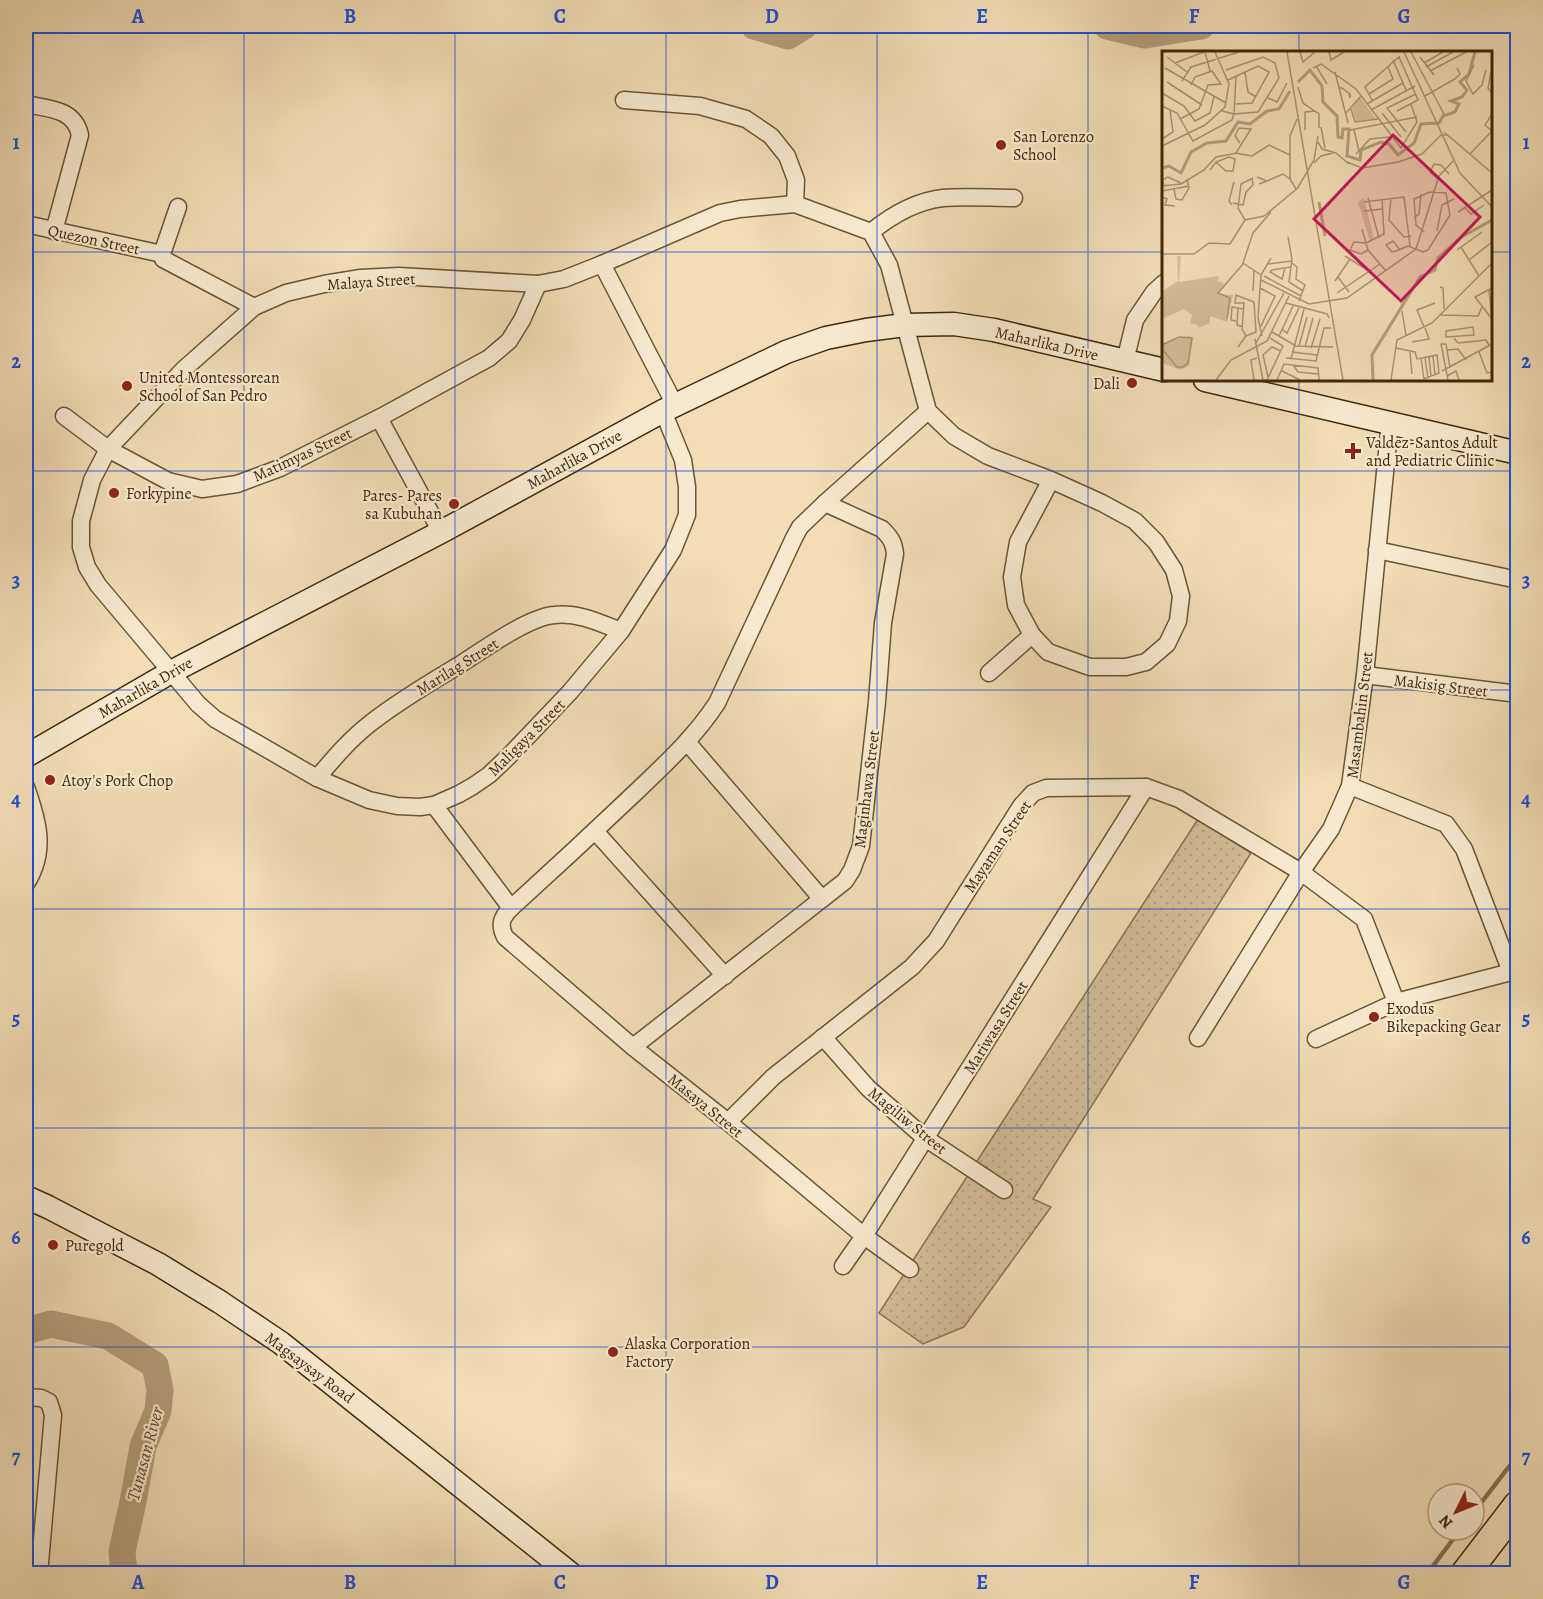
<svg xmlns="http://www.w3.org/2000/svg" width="1543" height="1599" font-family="Alegreya,serif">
<defs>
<pattern id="grass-dots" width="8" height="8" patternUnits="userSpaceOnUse" patternTransform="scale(1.5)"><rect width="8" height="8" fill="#d4be98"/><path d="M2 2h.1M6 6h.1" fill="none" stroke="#b7a382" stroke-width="1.8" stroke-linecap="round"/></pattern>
</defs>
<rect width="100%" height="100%" fill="#f2ddb5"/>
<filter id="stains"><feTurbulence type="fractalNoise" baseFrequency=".00333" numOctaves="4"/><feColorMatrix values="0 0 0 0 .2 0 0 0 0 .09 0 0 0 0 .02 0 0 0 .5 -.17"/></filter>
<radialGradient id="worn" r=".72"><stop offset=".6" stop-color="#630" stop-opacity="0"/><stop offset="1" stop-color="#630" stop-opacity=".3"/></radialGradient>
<polygon fill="url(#grass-dots)" stroke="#8a7351" stroke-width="1.5" points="1198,819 1251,853 1033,1199 1051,1207 964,1327 923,1344 879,1313"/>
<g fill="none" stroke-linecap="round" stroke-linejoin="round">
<g stroke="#866f4e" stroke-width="4.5">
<polyline points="1474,1512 1518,1455"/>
<polyline points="1427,1574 1460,1530"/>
</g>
<g stroke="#b59f7b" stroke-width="27">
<polyline points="754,26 788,36 804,26"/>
<polyline points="1107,26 1145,35 1201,26"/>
<polyline points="26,1331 51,1324 108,1336 155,1365 160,1390 158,1411 143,1446 133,1502 122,1551 124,1574"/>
</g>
<g stroke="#6c5535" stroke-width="19">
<g id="street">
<polyline points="624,100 700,106 746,119 771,136 787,156 796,180 795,204"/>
<path d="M26,104c22,5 48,4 54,31l-26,96"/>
<polyline points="178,207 162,254 163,259 254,307"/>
<polyline points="26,224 162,254"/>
<path d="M871,232c21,-17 45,-31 72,-34 22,-2 48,0 71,0"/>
<polyline points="602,264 675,405"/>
<polyline points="1125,361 1135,320 1154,292 1164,283"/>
<polyline points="663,411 683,460 687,487 687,515 673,550 621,631 570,692 508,757 489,775 473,786 459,794 434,805 420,807 397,806 369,800 317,778 215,719 198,704 98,585 87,567 81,547 81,521 92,480 108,449 184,369 254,307 286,293 324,284 361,278 399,276 538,284 564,279 602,264 720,213 740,209 795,204 871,232 889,265 928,411 954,436 988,456 1051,480 1102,503 1135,521 1156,542 1174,570 1181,596 1178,621 1167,644 1146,662 1126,667 1090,667 1048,652 1032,635 1016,605 1012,577 1018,542 1051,480"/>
<polyline points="64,416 108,449 168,481 202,489 237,484 280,468 379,418 489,358 509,341 522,320 538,284"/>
<polyline points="379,418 441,532"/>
<polyline points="1377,550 1518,580"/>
<polyline points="989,673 1032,635"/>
<polyline points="1365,675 1518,694"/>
<polyline points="687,742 822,899"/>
<path d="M317,778c17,-20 34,-40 55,-56 28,-22 59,-40 89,-58 23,-15 68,-47 93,-49 24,-3 46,8 67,16"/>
<path d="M26,787c12,34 21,64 0,97"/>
<polyline points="434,805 511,908"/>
<polyline points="595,831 725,976"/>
<polyline points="823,1037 868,1088 925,1138 1004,1190"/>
<polyline points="1198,1038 1301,872 1331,829 1350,786 1365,675 1390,422"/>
<polyline points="1316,1039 1396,1002"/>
<path d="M633,1047l212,-166 7,-11 9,-24 16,-144 6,-79 12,-69c-1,-12 -5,-17 -13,-25l-57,-26"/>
<polyline points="728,1122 773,1077 912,967 923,955 936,941 1021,806 1033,793 1046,788 1146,787 1179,799 1301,872 1364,919 1396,1002 1511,972 1464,849 1446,824 1350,786"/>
<polyline points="843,1266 864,1236 1146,787"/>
<path d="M910,1269l-46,-33 -136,-114 -95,-75 -128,-110c-6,-12 -4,-19 6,-29 42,-38 84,-77 125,-116 30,-29 58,-54 81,-89l77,-165 6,-11 25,-24 103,-92"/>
<polyline points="26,1397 41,1398 49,1402 53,1415 39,1574"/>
</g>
</g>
<g stroke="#40280a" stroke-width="25">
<g id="secondary">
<polyline points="1205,380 1518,453"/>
<polyline points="26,756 171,672 441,532 663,411 786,352 826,338 866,330 905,325 954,324 994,330 1164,370"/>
<polyline points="26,1197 48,1207 158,1264 220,1302 281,1343 571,1574"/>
</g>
</g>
<g stroke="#40280a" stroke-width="31">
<polyline id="highway" points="1465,1574 1518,1505"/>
</g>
<use href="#street" stroke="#f7e9cf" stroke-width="16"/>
<use href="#secondary" stroke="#f7e9cf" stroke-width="22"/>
<use href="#highway" stroke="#f2ddb5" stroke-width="28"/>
</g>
<path fill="none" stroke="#1d4ed8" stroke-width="1.5" stroke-opacity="0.55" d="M244,26v1548M455,26v1548M666,26v1548M877,26v1548M1088,26v1548M1299,26v26M26,252h1138M1490,252h28M1299,380v1194M26,471h1492M26,690h1492M26,909h1492M26,1128h1492M26,1347h1492"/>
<g fill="#8f2418" stroke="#f7e9cf" stroke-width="2">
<circle cx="1001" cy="145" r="6"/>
<circle cx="1132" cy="383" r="6"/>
<circle cx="127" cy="386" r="6"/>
<path d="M1350 442h6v6h6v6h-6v6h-6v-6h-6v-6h6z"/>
<circle cx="114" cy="493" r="6"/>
<circle cx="454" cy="504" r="6"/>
<circle cx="50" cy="780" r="6"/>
<circle cx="1374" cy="1017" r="6"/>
<circle cx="53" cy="1245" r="6"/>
<circle cx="613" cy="1352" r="6"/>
</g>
<g text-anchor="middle" stroke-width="4.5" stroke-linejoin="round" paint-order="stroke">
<g font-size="16" fill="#40280a" stroke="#f7e9cf" text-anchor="start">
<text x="1013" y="142">San Lorenzo<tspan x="1013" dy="18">School</tspan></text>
<text x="139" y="383">United Montessorean<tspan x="139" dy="18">School of San Pedro</tspan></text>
<text x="1120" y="389" text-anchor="end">Dali</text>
<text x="1366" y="448">Valdez-Santos Adult<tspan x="1366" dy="18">and Pediatric Clinic</tspan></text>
<text x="126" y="499">Forkypine</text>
<text x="442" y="501" text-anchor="end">Pares- Pares<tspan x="442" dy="18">sa Kubuhan</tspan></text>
<text x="62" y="786">Atoy's Pork Chop</text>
<text x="1386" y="1014">Exodus<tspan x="1386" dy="18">Bikepacking Gear</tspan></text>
<text x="65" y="1251">Puregold</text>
<text x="625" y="1349">Alaska Corporation<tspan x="625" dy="18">Factory</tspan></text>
</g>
<g font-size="16" fill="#40280a" stroke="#f7e9cf">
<text transform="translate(94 239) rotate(12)" y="6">Quezon Street</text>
<text transform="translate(371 281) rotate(-4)" y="6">Malaya Street</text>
<text transform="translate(1047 343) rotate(13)" y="6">Maharlika Drive</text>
<text transform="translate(302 454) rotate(-25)" y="6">Matimyas Street</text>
<text transform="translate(574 459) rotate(-29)" y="6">Maharlika Drive</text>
<text transform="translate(457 666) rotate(-32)" y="6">Marilag Street</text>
<text transform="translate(1441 685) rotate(7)" y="6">Makisig Street</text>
<text transform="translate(145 687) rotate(-30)" y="6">Maharlika Drive</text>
<text transform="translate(1359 715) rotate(-83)" y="6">Masambahin Street</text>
<text transform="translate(526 737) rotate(-45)" y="6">Maligaya Street</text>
<text transform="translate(866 789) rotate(-83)" y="6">Maginhawa Street</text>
<text transform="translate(997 846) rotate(-56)" y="6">Mayaman Street</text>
<text transform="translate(995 1027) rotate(-58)" y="6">Mariwasa Street</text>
<text transform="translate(706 1105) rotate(39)" y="6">Masaya Street</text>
<text transform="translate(908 1120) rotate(39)" y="6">Magiliw Street</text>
<text transform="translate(310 1367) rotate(37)" y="6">Magsaysay Road</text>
</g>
<g font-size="18" font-style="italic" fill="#634c2c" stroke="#f7e9cf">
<text transform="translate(145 1454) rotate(-75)" y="6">Tunasan River</text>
</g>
</g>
<g transform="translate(1162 51)">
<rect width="330" height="330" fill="#f2ddb5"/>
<path d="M202,147l10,42 -4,1 -12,-39z" fill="#d4be98"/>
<path d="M15,205h4l-2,26 40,-6 -1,5 6,2 -5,11 14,1 -6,27 -17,-6v7l-12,5v-3l-8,-2 2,-8 -8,-6 -22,10v-28l16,-10zM27,285l4,2 -4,28 -9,4 -18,-7v-20z" fill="#d4be98"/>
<path d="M198,46l16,22 -20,2 -4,-13z" fill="#d4be98"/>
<path fill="none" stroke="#b59f7b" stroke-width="3" d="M136,31l12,-12 12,16 1,16 14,14 1,21 4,1 1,-9h6l-2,27 13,4 1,-10 20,-8 8,2 9,11 16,-12 7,-19 18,-1 4,-7 12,-4 4,-8 -8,-3 11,-4 5,-7 -7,-8 9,-8 6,-22M0,117l7,-2 12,7 10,-21 16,-9 19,-2 12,-19 12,2 17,-13 12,-2 11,-18M157,151l6,34M211,329l-1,-25 48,-78 15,-7 3,-12 22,-20 32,-18"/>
<path fill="none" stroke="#ab9571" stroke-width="1.5" d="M43,1l5,19M125,1l56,328M138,1l3,10 12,-10M167,1l2,8 13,-8M242,1l56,121 32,34M249,1l33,62M5,6l20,15M258,6l14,18M231,9l13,30M13,12l29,-11M262,12l19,-11M312,14l-8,16 7,13 9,-9 4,-15M154,15l11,18M264,16l27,-15M3,17l61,35M151,17l8,-4 35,25 45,59 16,-26 -6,-18M268,20l36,-19M83,21l3,20 8,5M173,21l13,51M329,21l-3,16 4,5M66,29l30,-14 11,6 -17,31 -16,1M20,30l9,-14 48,-15M5,31l35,23M136,36l5,16 16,11v14M177,37h3l8,6v4l-1,-5M0,42l22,13 11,15 15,-8 4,-16M207,43l24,-15 -5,-12M263,45l30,-17 5,-5 -3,-6M106,47l9,4 10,-19M210,49l-7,-13 35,-31M205,53l36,-21M0,55l15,7 16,28 39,-21 2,-6 24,-2 21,-34 -4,-15 -12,-6 -37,13M189,58l4,13 23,-3M209,59l44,-24M60,60l12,3 2,-37M235,60l21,-11 -19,-43M184,62l15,-17M220,62l19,24M330,63l-7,11 7,6M18,68l19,-10 9,-24 13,-1 -9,-13 -17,6 -4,8M159,76l4,21M143,79v-18l10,-1M188,79l67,-13M192,79l5,21M244,81l-19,-24 29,-14M282,81l48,41M0,88l11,-7 -3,-22M156,91l4,7 14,4 13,11M0,95l43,-21 20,-18 4,-23 -14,-32M73,102l17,3 17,-11 21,10v24l6,10M74,102l15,-24 -12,-1 -4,8 5,7M194,103l14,-15 20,-2M308,103l22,-23M128,104v-19l7,-17M185,111l15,6 36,-6 24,-8 19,-19h6M152,112l7,-7 12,-3M48,119l6,-8 13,-5 6,2 -2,12h-7l-10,-9M95,126l10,4 -8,3M276,128l-8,-7 4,-8 7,1 8,9M105,130l16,-7 7,5M2,134l-2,-5 6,-3 13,6M0,135l19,-2 23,-14 12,-13 21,-4M12,138l2,10 6,1 7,-12 -2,-9M135,138l17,-29 4,-24M0,140l27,-5M0,146l5,2 -2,6 10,1M206,147l11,40M229,147l-2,22 15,17 7,-1M202,151l40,-5 6,49M71,152l10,2 3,-13 7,-7 -1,-7M70,154l-3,-4 5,-19M303,157l6,6 13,-9M202,160l18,-2M296,161l34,-22M252,167l5,-4 2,-20M83,169l-7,-12 3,-24 12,-6M200,178l6,21 18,21M275,180l5,-26 12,-6M126,186l4,22 -3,23 14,9M299,196l18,29M206,199l-7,4 -11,-4 4,-8 12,1 18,-9 -2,-35M238,199l-7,-9 -7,4 6,7 4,-1 12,-5 15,6 5,-2 22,-35 -4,-22 -16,-1 -16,7 2,26 8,7M295,199l25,-18M0,203h32l15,-11 21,1 15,-24 19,-4 35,-29M183,205l24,15M307,209l23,-18M130,212l5,4 -1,12 9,6 -6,16M105,213l25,-3M123,217l-3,11 -12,-7 2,-2 19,-3M99,224l-18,-12 10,-30 18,-21M102,225l37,20M176,226l11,15M99,229l48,24 38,-6 69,-49 23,-73 14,-15M173,230l15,-22M278,236l3,1 1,21M98,237l15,8 -14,30M327,239l3,29M91,240l1,-20M175,242l43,-29M124,252l41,11 2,4M76,257l-1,17 6,2M240,260l4,24M279,264l37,1 4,-9M65,268l3,-21 -12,-5 25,-29M330,268l-17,-22 17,-9M74,270l-5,-1 1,-13 11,2M262,276l-7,-17 18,-7M311,276l1,8 -28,2v-6zM120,278l5,4 12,-25M110,281l24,14 37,1M100,285l-4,-18 3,-43 10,-17M117,285l14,-30M292,287l4,5 28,-3 3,5M93,288l8,41M250,291l17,-3 -4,-11M94,292l28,-50M284,293h-5l7,36M284,293l4,24M0,294l17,-8 13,1 -4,25 -5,4h-6l-15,-18M137,295l8,-29M76,296l8,-11 -4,-7 2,-26h-9l1,-8 18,7 2,30 -10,4M143,296l8,-29M149,297l9,-29M234,297l19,4 2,7 20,-4 2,18 -15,6 -3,-21M285,299l11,-1 8,11M130,301l25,3M248,301l2,22M317,301l8,21 5,-1M271,305l2,19M267,306l2,19M124,307l30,3 8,-33h7M263,307l3,20M129,308l13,-50M131,314l5,7 20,2M120,320l18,9M280,320l50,-27M285,325l9,-5 3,9M106,326l-5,-22 9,-8 9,4M54,329l15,-20 36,-19 22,-45M92,329l-3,-20 6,-2M105,329l16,-34 -13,-8M115,329l7,-16 34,4 1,12M229,329l6,-40 35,-17 60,-60"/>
<path fill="#c2185b" fill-opacity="0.15" stroke="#c2185b" stroke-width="3" d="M231,84l87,82 -79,84 -87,-82z"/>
<rect width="330" height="330" fill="none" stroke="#40280a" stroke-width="3"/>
</g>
<rect width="1543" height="1599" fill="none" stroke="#f2ddb5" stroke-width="66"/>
<g transform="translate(1456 1512) rotate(227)"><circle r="28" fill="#f7e9cf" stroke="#ae9c80" stroke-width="1.5"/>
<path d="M0-4.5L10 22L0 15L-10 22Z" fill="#8f2418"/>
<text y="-9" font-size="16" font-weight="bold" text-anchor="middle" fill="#40280a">N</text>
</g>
<rect x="33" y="33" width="1477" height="1533" fill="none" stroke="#1d4ed8" stroke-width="2"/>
<g font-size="20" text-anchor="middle" font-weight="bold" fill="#1d4ed8">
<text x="138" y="23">A</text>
<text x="350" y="23">B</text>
<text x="560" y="23">C</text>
<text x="772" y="23">D</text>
<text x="982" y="23">E</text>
<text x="1194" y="23">F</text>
<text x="1404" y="23">G</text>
<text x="16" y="149">1</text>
<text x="1526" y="149">1</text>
<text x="16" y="368">2</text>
<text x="1526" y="368">2</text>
<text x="16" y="587">3</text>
<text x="1526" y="587">3</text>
<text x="16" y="806">4</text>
<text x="1526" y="806">4</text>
<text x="16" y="1025">5</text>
<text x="1526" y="1025">5</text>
<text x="16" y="1244">6</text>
<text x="1526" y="1244">6</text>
<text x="16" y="1463">7</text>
<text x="1526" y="1463">7</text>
<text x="138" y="1589">A</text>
<text x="350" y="1589">B</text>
<text x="560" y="1589">C</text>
<text x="772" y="1589">D</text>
<text x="982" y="1589">E</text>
<text x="1194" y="1589">F</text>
<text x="1404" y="1589">G</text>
</g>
<rect width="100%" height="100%" filter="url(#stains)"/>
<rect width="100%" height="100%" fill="url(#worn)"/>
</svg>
